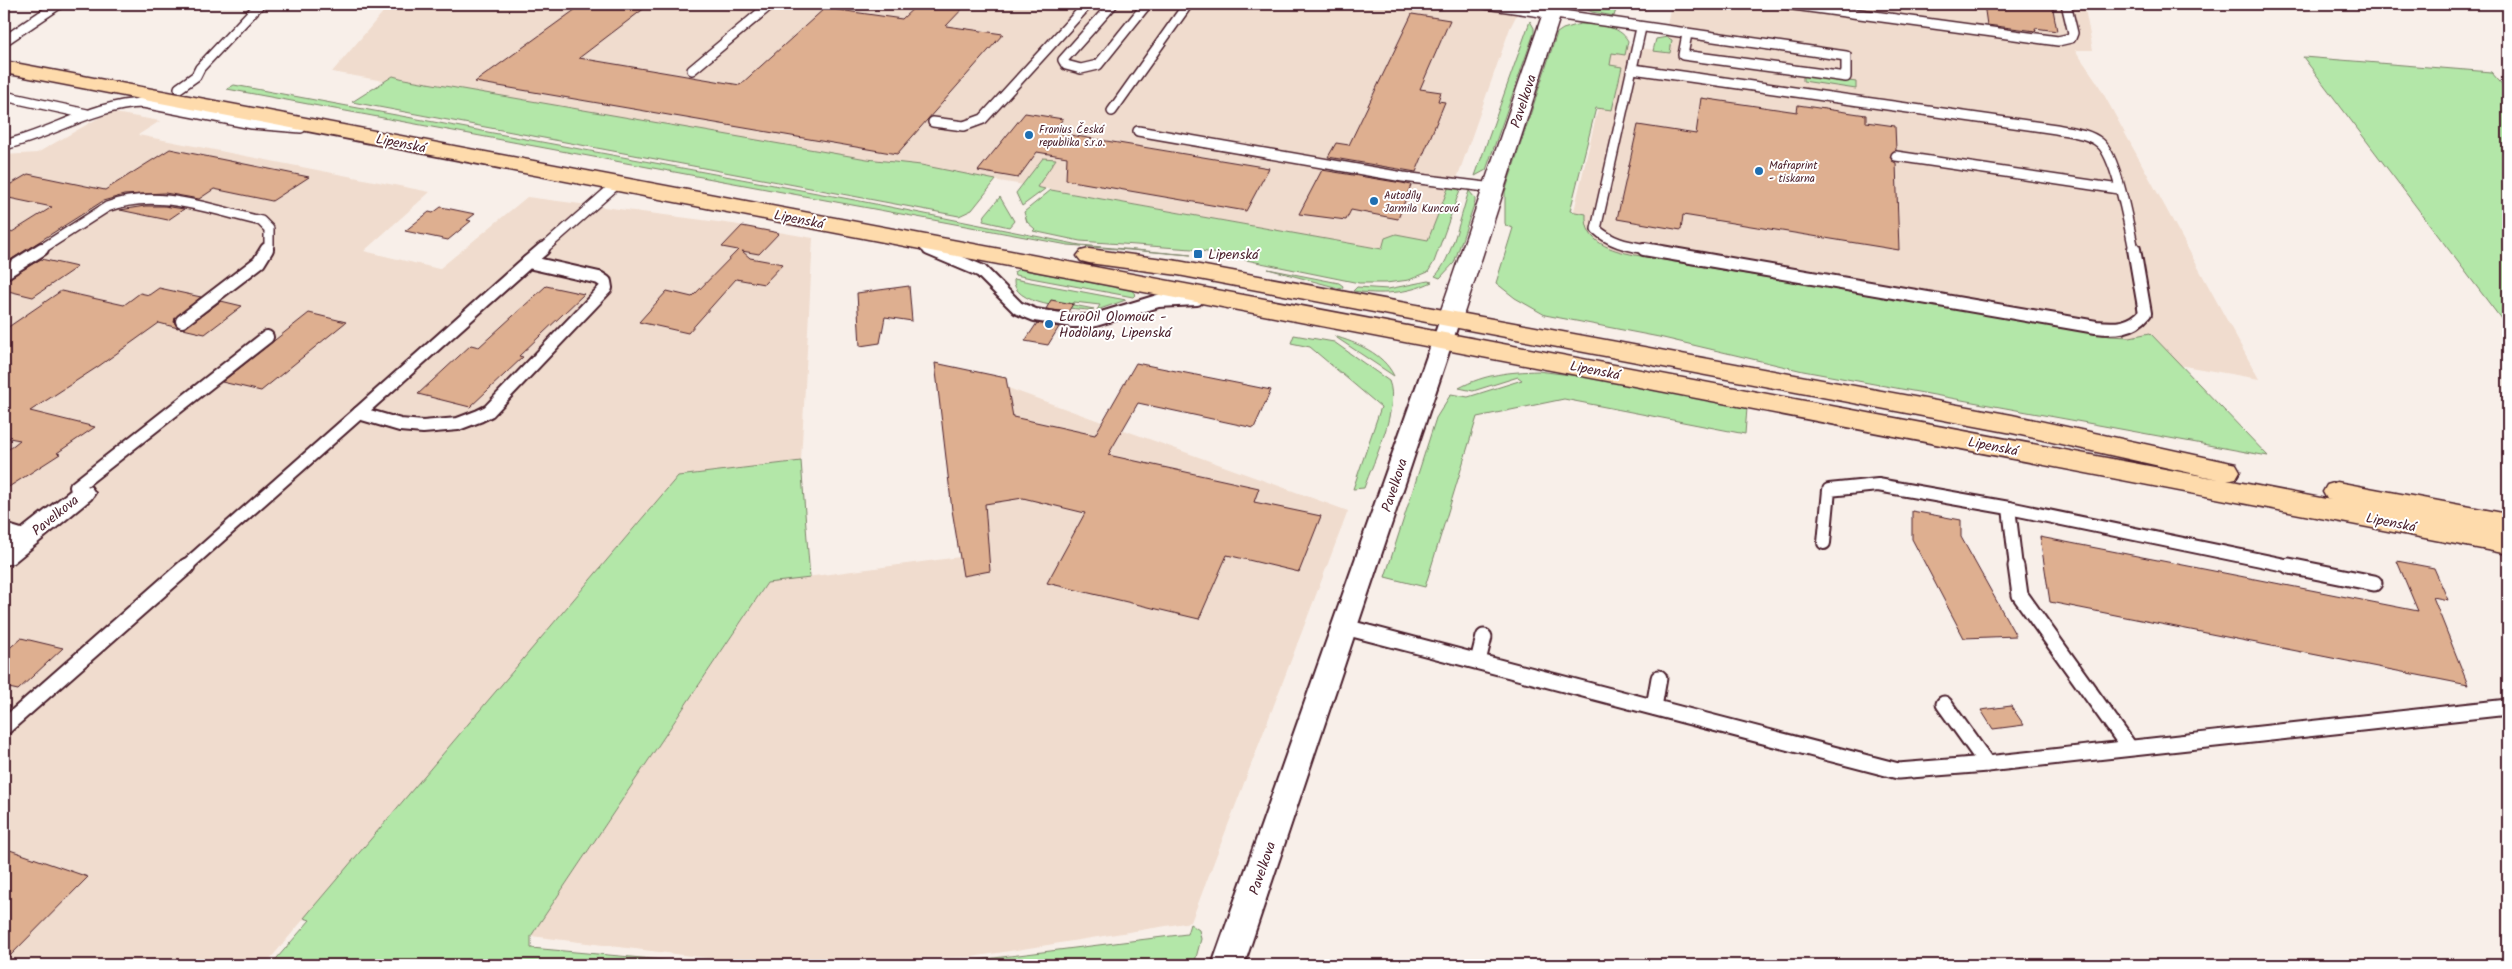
<svg xmlns="http://www.w3.org/2000/svg" width="2512" height="969" font-family="Kalam,sans-serif">
<rect width="100%" height="100%" fill="#f8efe9"/>
<filter id="ink" filterUnits="userSpaceOnUse"><feTurbulence type="fractalNoise" baseFrequency=".02" numOctaves="2"/><feDisplacementMap in="SourceGraphic" scale="10" xChannelSelector="R" yChannelSelector="G"/><feConvolveMatrix kernelMatrix="1 2 1 2 8 2 1 2 1" color-interpolation-filters="sRGB"/></filter>
<g filter="url(#ink)">
<g fill="#f0dcce">
<polygon points="390,4 1522,4 1510,28 1429,258 1037,187 974,177 969,183 332,72"/>
<polygon points="1671,4 2084,4 2093,50 2075,50 2097,82 2259,379 1563,258 1613,44 1662,51"/>
<polygon points="109,112 160,121 138,135 430,192 364,251 439,269 527,197 733,224 813,238 801,461 678,476 265,965 4,965 4,155 37,153"/>
<polygon points="935,363 1006,378 1008,388 1348,511 1191,922 972,957 731,961 531,936 768,582 960,557 952,510"/>
</g>
<g fill="#b3e7a8" stroke="#7e836a">
<polygon points="1576,4 1618,4 1614,16 1592,12"/>
<polygon points="1530,21 1534,28 1534,33 1486,170 1475,176"/>
<path d="M1580,24c16,0 40,1 48,17l-3,14 -13,-2 -2,12 12,2 -10,43 -16,-2 -26,103 16,3c-2,29 25,36 49,41l475,81 20,1 20,-4 118,123 -465,-85 -144,-34 -114,-22 -30,-17 -19,-15 17,-55 -7,-2 -1,-3v-31l52,-159 6,-4z"/>
<polygon points="1667,37 1672,40 1670,53 1653,51 1656,39"/>
<polygon points="2303,57 2491,72 2508,91 2508,328"/>
<polygon points="1803,74 1856,82 1856,89 1803,81"/>
<polygon points="393,76 404,79 867,159 921,165 996,180 972,210 959,216 352,102"/>
<polygon points="234,85 860,201 1080,245 1191,255 1068,245 227,89"/>
<polygon points="1043,158 1056,159 1037,187 1045,189 1022,206 1016,193"/>
<polygon points="1449,186 1461,187 1434,262 1428,272 1409,280 1386,283 1359,283 1192,249 1080,241 1033,231 1035,229 1027,222 1024,212 1051,190 1382,249 1385,238 1396,234 1428,240"/>
<path d="M1469,191l6,7v4l-21,61 -14,15 -5,-2c17,-16 26,-62 34,-85z"/>
<polygon points="1000,197 1014,221 1009,227 983,221 985,215"/>
<polygon points="1019,269 1131,290 1136,294 1133,297 1015,275 1014,272"/>
<polygon points="1268,269 1339,283 1343,286 1342,289"/>
<path d="M1014,279l112,21 -29,10 3,-5 -26,-3 -1,3 21,4 -6,1c-18,-2 -77,-5 -74,-31z"/>
<path d="M1428,281l4,1c-25,12 -52,13 -79,9l4,-4 31,2z"/>
<path d="M1294,335l40,7 55,39c11,27 -15,79 -25,107l-11,1 28,-82 -71,-60 -19,-4z"/>
<path d="M1334,336c23,7 49,17 60,40z"/>
<path d="M1538,371l57,7 152,30 -2,26 -181,-35 -87,18 -52,170 -40,-10 51,-159 15,-24 17,3 54,-17 -4,-3 -45,14 -14,-3c26,-14 50,-16 79,-17z"/>
<polygon points="801,461 810,578 767,583 531,936 531,948 719,965 271,965 310,920 304,918 678,476"/>
<polygon points="1190,924 1199,930 1201,939 1194,965 938,965 1187,934"/>
</g>
<g fill="#deaf90" stroke="#4a1f2b">
<polygon points="583,4 650,4 579,58 740,85 825,8 902,19 918,4 967,4 946,26 1003,34 897,154 475,82"/>
<polygon points="1984,4 2052,4 2057,31 2035,28 2036,31 1987,25"/>
<polygon points="1412,14 1450,20 1420,89 1441,92 1438,101 1445,102 1416,172 1328,157 1336,143 1349,145"/>
<polygon points="1701,98 1797,112 1798,105 1866,115 1866,122 1895,126 1896,150 1890,156 1892,161 1896,163 1899,250 1683,215 1681,230 1617,219 1638,125 1696,134"/>
<polygon points="1025,113 1063,119 1052,132 1269,168 1246,211 1066,180 1067,157 1037,152 1018,178 978,171"/>
<polygon points="170,149 309,177 272,201 214,189 199,199 165,193 124,195 103,201 4,264 4,237 52,207 4,197 4,188 28,174 105,190"/>
<polygon points="1322,170 1402,183 1411,185 1398,219 1351,210 1346,220 1299,214"/>
<polygon points="145,206 164,206 184,209 168,220 120,210"/>
<polygon points="441,207 475,214 467,220 471,221 448,240 405,231 429,212 433,213"/>
<polygon points="742,226 779,233 759,254 742,251 750,258 783,264 764,284 736,279 688,333 639,322 667,291 692,297 738,250 722,247"/>
<polygon points="41,259 77,267 33,297 4,290 4,281"/>
<polygon points="546,286 584,294 519,356 523,357 470,407 418,394 471,345 479,347"/>
<polygon points="909,286 912,321 885,317 880,343 860,346 857,293"/>
<polygon points="159,288 201,297 175,318 174,322 178,328 159,323 99,366 30,411 95,427 57,453 60,454 4,490 4,453 20,440 4,437 4,330 61,291 124,305 140,293 149,295"/>
<polygon points="1051,300 1073,304 1068,312 1046,309"/>
<polygon points="221,301 242,306 205,334 183,329"/>
<polygon points="309,313 346,322 261,391 222,382"/>
<polygon points="1037,323 1059,327 1048,345 1025,341"/>
<polygon points="935,363 1006,378 1013,417 1095,435 1136,363 1271,390 1254,428 1138,403 1108,455 1259,488 1254,502 1321,516 1299,572 1227,555 1199,619 1047,583 1085,513 1023,498 985,504 990,571 963,576 952,510"/>
<polygon points="1912,511 1961,520 1961,537 2016,636 1964,638 1912,539"/>
<polygon points="2040,537 2418,611 2397,561 2434,568 2448,600 2433,597 2468,685 2050,602"/>
<polygon points="21,638 63,648 18,690 4,687 4,653"/>
<polygon points="2011,706 2024,725 1993,729 1981,710"/>
<polygon points="4,848 88,877 4,962"/>
</g>
<g fill="none" stroke-linecap="round" stroke-linejoin="round">
<g stroke="#4a1f2b" stroke-width="12">
<g id="service-far2">
<polyline points="1113,4 1063,60 1066,65 1081,69 1098,65 1147,4"/>
<polyline points="1486,4 1846,56 1846,77 1683,55 1687,34"/>
<polyline points="1786,4 2058,41 2071,38 2073,33 2066,4"/>
<path d="M1641,28l-45,201c16,15 34,17 55,21"/>
<polyline points="4,41 59,4"/>
<path d="M1633,69l423,60c15,3 32,4 44,14 17,14 29,84 34,107"/>
<polyline points="692,70 771,4"/>
<polyline points="179,88 196,76 200,68 260,4"/>
<polyline points="4,96 87,114"/>
<polyline points="1112,111 1188,4"/>
<polyline points="933,122 964,126 983,119 1088,4"/>
<polyline points="1138,131 1403,177 1494,188"/>
<path d="M4,145c48,-11 91,-41 139,-42l109,21 49,4"/>
<polyline points="1896,156 2119,189"/>
<polyline points="925,247 932,250"/>
<path d="M40,250l67,-43c49,-20 105,3 154,14l8,8v16l-3,5"/>
<polyline points="542,250 617,184"/>
</g>
</g>
<g stroke="#4a1f2b" stroke-width="16">
<g id="service-far1">
<polyline points="929,249 981,271 1018,308 1035,315 1073,321 1092,321 1158,301 1197,299"/>
<path d="M1644,249l452,78c19,2 36,2 49,-14l-11,-64"/>
<polygon points="528,262 599,278 605,282 606,288 489,411 479,416 458,424 423,427 400,425 359,413"/>
<polyline points="528,262 543,249"/>
<polyline points="4,273 42,249"/>
<polyline points="182,321 259,262 267,249"/>
<polyline points="83,493 76,487 267,337"/>
<polyline points="2009,508 2295,567"/>
<polyline points="4,530 27,537"/>
<polyline points="1824,543 1829,490 1878,485 2009,508 2016,567"/>
<polyline points="185,567 359,413"/>
</g>
</g>
<g stroke="#4a1f2b" stroke-width="19">
<g id="service">
<polyline points="2016,566 2020,595 2129,747"/>
<polyline points="2289,566 2374,583"/>
<polyline points="1345,627 1898,771 1987,764 2508,707"/>
<polyline points="1478,661 1484,637"/>
<polyline points="1944,704 1987,764"/>
<polyline points="1654,707 1659,678"/>
<polyline points="4,727 187,566"/>
</g>
</g>
<g stroke="#4a1f2b" stroke-width="4">
<g id="minor">
<polygon points="1450,312 1457,314 1460,319 1244,965 1212,965 1440,319 1443,314"/>
<polygon points="83,485 91,487 95,493 91,499 13,563 4,565 4,543 75,487"/>
</g>
</g>
<g stroke="#4a1f2b" stroke-width="3">
<polygon id="tertiary" points="1546,4 1564,4 1462,319 1459,324 1450,327 1441,324 1438,319"/>
</g>
<g stroke="#4a1f2b" stroke-width="3">
<polygon id="primary" points="4,61 2218,479 2012,433 1178,275 1089,263 1081,261 1077,256 1081,251 1089,249 1178,261 2012,415 2236,464 2240,471 2236,478 2227,480 2331,500 2327,499 2323,492 2327,485 2337,482 2508,514 2508,554 4,73"/>
</g>
<use href="#service-far2" stroke="#fff" stroke-width="9"/>
<use href="#service-far1" stroke="#fff" stroke-width="12"/>
<use href="#service" stroke="#fff" stroke-width="15"/>
<use href="#minor" fill="#fff" fill-rule="evenodd"/>
<use href="#tertiary" fill="#fff" fill-rule="evenodd"/>
<use href="#primary" fill="#fedbac" fill-rule="evenodd"/>
</g>
</g>
<g fill="#1f6fb2" stroke="#fff" stroke-width="2">
<circle cx="1029" cy="135" r="5"/>
<circle cx="1759" cy="171" r="5"/>
<circle cx="1374" cy="201" r="5"/>
<rect x="1193" y="249" width="10" height="10" rx="2.5"/>
<circle cx="1049" cy="324" r="5"/>
</g>
<g text-anchor="middle" stroke-width="4" stroke-linejoin="round" paint-order="stroke">
<g font-size="11" fill="#4a1f2b" stroke="#fff" text-anchor="start">
<text x="1039" y="133">Fronius Česká<tspan x="1039" dy="13">republika s.r.o.</tspan></text>
<text x="1769" y="169">Mafraprint<tspan x="1769" dy="13">- tiskarna</tspan></text>
<text x="1384" y="199">Autodíly<tspan x="1384" dy="13">Jarmila Kuncová</tspan></text>
</g>
<g font-size="14" fill="#4a1f2b" stroke="#fff">
<text transform="translate(1523 101) rotate(-72)" y="5">Pavelkova</text>
<text transform="translate(401 143) rotate(11)" y="5">Lipenská</text>
<text transform="translate(799 219) rotate(11)" y="5">Lipenská</text>
<text transform="translate(1595 370) rotate(11)" y="5">Lipenská</text>
<text transform="translate(1993 446) rotate(11)" y="5">Lipenská</text>
<text transform="translate(1394 485) rotate(-72)" y="5">Pavelkova</text>
<text transform="translate(55 515) rotate(-39)" y="5">Pavelkova</text>
<text transform="translate(2391 522) rotate(11)" y="5">Lipenská</text>
<text transform="translate(1262 868) rotate(-71)" y="5">Pavelkova</text>
</g>
<g font-size="14" fill="#4a1f2b" stroke="#fff" text-anchor="start">
<text x="1208" y="259">Lipenská</text>
<text x="1059" y="321">EuroOil Olomouc -<tspan x="1059" dy="16">Hodolany, Lipenská</tspan></text>
</g>
</g>
<rect width="2512" height="969" fill="none" stroke="#fff" stroke-width="20"/>
<rect x="10" y="10" width="2492" height="949" fill="none" stroke="#4a1f2b" stroke-width="2" filter="url(#ink)"/>
</svg>
